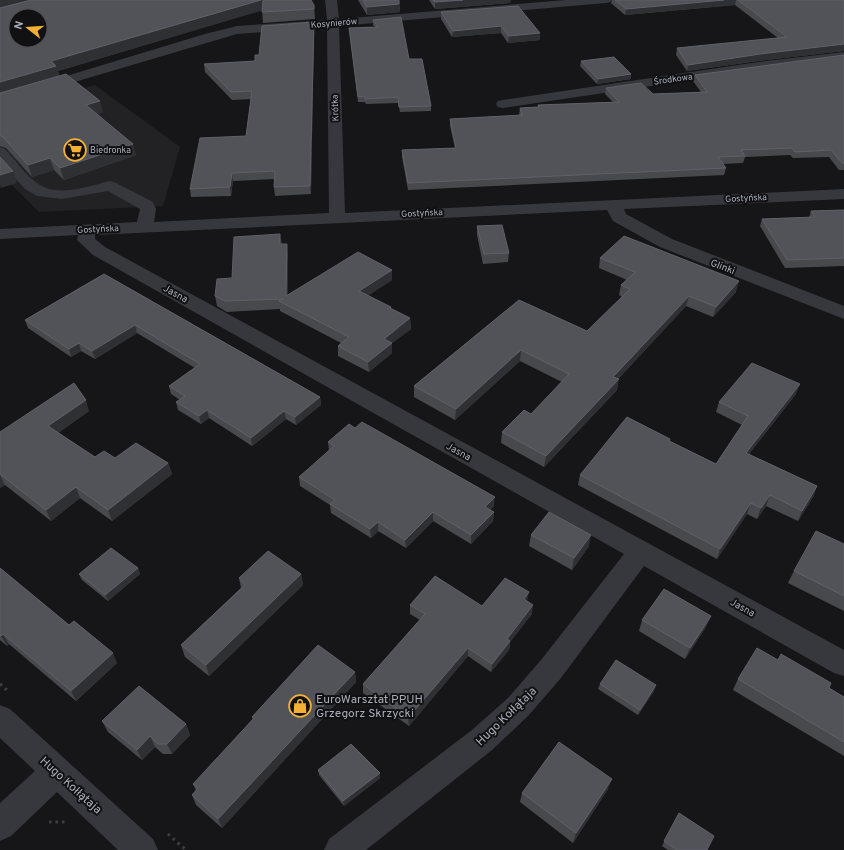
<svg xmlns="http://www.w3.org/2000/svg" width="844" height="850" font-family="Overpass,sans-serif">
<rect width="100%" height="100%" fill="#161618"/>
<polygon fill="#222225" points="95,85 180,147 163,206 39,212 0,173 0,114"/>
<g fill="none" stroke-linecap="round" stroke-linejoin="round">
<g stroke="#3d3f44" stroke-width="3" stroke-dasharray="2.5 4" stroke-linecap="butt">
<polyline points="0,684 8,691"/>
<polyline points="49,822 66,822"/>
<polyline points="168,834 186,850"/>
</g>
<g fill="#37383d" fill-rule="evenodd">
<path d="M325,0h12l2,19 227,-19h46l-2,2 -4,1 -267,23 6,187 499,-24v10l-220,10 2,5 46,25 172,67v13l-184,-72 -47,-26 -6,-11 -512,25v4l10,8 739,403v26l-10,-3 -190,-107 -83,112 -33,38 -36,34 -126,100h-42l5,-11 143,-109 36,-32 33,-38 83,-106 -531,-299 -16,-15 1,-5 -78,4v-10l137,-7 3,-13 -32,-18 -46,8 -25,-3 -12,-7 -25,-27v-15l5,2c11,11 21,28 35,36 20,12 49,1 70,-4l6,2 37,19 3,7 -2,13 175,-9 -2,-186 -90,7 -237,70v-8l205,-62 32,-8 90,-6z"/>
<polygon points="844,52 844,60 758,70 503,108 498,107 496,104 498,101 503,100 758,62"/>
<polygon points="0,705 10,709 153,839 158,850 118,850 57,792 11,836 0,841 0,803 35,771 0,738"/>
</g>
</g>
<g fill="#47494d">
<polygon points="0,0 314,5 315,19 263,23 262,10 58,71 59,76 103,112 97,114 136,155 64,180 54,170 32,177 6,148 0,146"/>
<polygon points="358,0 399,0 400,12 367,15"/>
<polygon points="429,0 511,0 510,3 435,9"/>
<polygon points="612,0 844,0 844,51 758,61 687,71 676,55 677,48 778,38 735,5 625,15 611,3"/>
<polygon points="518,6 540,40 508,43 501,33 452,37 441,19 441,12"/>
<polygon points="373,20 431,106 431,111 400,112 398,103 366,104 365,102 358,102 349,28 375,27 373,25"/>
<polygon points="314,29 311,194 275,196 274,187 275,179 233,181 231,196 191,197 190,189 246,136 251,99 232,100 205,72 204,64 255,61 259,55"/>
<polygon points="844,55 844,170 839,170 829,157 793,158 790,155 745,157 743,163 723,164 726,168 724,175 408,190 402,157 402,150 455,148 450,126 450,119 519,115 520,108 538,107 538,105 613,102 605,94 606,88 653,94 701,92 693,81 695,75"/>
<polygon points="581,61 631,74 631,79 597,84 580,66"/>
<polygon points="844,210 844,266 785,268 760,226 762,219 809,217 811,211"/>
<polygon points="477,226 509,253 508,262 483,264 477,235"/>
<polygon points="282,244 288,254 288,295 392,280 368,295 391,309 410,318 411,329 392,343 392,353 369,372 338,356 338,346 341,343 280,311 280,309 227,312 217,306 215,296 232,278"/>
<polygon points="600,258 736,292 713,317 686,306 618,379 617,390 544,467 501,443 502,432 531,414 562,382 520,361 455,420 414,397 414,386 519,300 587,331 622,297 619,295 621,285 627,280 599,268"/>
<polygon points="104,274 320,397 321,405 296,425 286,419 252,446 209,418 201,424 178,410 176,402 180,400 171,394 169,386 195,368 137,333 95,359 81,351 71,357 28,328 25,320"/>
<polygon points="796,394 749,454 817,486 813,497 798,521 766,506 757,519 747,514 717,559 578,485 580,475 670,439 670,441 716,464 742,425 716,412 719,402"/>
<polygon points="89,411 58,433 95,457 115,458 168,463 172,474 112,521 80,498 51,521 5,485 0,488 0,432"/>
<polygon points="328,442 494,506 490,510 494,512 493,521 471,544 433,521 406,548 378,531 371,538 331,513 330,505 300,486 299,477 329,451"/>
<polygon points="531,535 589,546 572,570 529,546"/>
<polygon points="844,544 844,611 788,583 794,571"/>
<polygon points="0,568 69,625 117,663 76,701 9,644 7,646 0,640"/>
<polygon points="138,568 140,574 108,601 82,580 79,574"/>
<polygon points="301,574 303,585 209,676 185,657 181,645 241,588 239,578"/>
<polygon points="527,601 532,614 510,642 509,650 491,672 468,656 409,726 363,693 363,684 420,620 410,614 410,605 482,606"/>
<polygon points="642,620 706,627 685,659 639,631"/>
<polygon points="355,672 356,682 222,828 196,805 192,795 196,791 193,784 253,720 252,717"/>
<polygon points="738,679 829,688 844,697 844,756 733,690"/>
<polygon points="600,684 654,691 638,715 598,689"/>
<polygon points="102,721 186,724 190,735 172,754 163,754 155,747 142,760 108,732"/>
<polygon points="318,770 380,778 344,806 319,775"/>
<polygon points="608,789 573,843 520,802 522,793"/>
<polygon points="679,813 707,850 668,850 662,846"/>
</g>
<g fill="#2f3033">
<polygon points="0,0 35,0 0,8"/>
<polygon points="261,0 263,0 264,10 58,71 59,77 0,95 0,82 51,61"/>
<polygon points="463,0 511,0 510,3 435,9 435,2"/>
<polygon points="724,0 736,0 735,5 625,15 626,9"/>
<polygon points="399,4 400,12 367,15 367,7"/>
<polygon points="314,22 314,29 311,194 310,186"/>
<polygon points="501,26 501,33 452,37 453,31"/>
<polygon points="540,33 540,40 508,43 509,36"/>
<polygon points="844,44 844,51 758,61 687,71 688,65 760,54"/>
<polygon points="631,74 631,79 597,84 598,79"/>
<polygon points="100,101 103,112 89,117 86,105"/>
<polygon points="133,144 136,155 64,180 60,168"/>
<polygon points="50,158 54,170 32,177 28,165"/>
<polygon points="13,171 17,183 1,188 0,186 0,175"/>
<polygon points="232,173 233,181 231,196 230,187"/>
<polygon points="280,234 282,244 280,244"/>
<polygon points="287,244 288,254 288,306 286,296"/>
<polygon points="392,270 392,280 360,301 359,291"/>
<polygon points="739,281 736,292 713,317 716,307"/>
<polygon points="689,296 686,306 611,387 613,377"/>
<polygon points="410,318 411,329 384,349 384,339"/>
<polygon points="135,325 137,333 95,359 92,351"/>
<polygon points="79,343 81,351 71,357 69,349"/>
<polygon points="392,343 392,353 369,372 368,362"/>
<polygon points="521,350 520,361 455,420 456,409"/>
<polygon points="619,379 617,390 544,467 546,456"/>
<polygon points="800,384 796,394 742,463 746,453"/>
<polygon points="320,397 321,405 296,425 295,417"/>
<polygon points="86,400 89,411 52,437 48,426"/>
<polygon points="207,410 209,418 201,424 199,416"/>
<polygon points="284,411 286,419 252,446 251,438"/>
<polygon points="168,463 172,474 112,521 108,510"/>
<polygon points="0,475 5,485 0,488"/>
<polygon points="817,486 813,497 798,521 802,511"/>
<polygon points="76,487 80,498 51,521 46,510"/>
<polygon points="770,495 766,506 757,519 761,508"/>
<polygon points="495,497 494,506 485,516 485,507"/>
<polygon points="751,503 747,514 717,559 720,549"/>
<polygon points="433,512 433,521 406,548 405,540"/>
<polygon points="494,512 493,521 471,544 471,535"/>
<polygon points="378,522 378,531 371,538 370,529"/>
<polygon points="591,535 589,546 572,570 574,558"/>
<polygon points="138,568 140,574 108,601 105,595"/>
<polygon points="301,574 303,585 209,676 206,665"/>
<polygon points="529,592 527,601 523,608 524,599"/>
<polygon points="533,605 532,614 510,642 509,650 491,672 492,664 507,639"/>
<polygon points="711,616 706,627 685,659 690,648"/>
<polygon points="3,634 9,644 7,646 1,636"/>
<polygon points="468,648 468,656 409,726 408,718"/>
<polygon points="113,653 117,663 76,701 71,691"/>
<polygon points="355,672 356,682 222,828 218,819"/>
<polygon points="656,685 654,691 638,715 640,710"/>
<polygon points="186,724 190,735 172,754 167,744"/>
<polygon points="150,736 155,747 142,760 137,750"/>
<polygon points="380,773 380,778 344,806 343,801"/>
<polygon points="612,779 608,789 573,843 576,833"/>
</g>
<g fill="#525359" stroke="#5f6168" fill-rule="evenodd">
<path d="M31,0h230l-210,61 5,5 -56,16v-74zM16,16h24v24h-24z"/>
<polygon points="263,0 311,0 314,5 314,9 262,12"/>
<polygon points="363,0 399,0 399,4 367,7"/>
<polygon points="433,0 463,0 435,2"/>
<polygon points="615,0 724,0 626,9"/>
<polygon points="738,0 844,0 844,44 760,54 688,65 677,48 787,37"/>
<polygon points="518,6 540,33 509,36 501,26 453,31 441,12"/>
<polygon points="401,17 409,59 422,59 431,106 399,107 398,97 365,99 365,96 358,97 349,28 378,27 373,20"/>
<polygon points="314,22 310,186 274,187 275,171 232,173 230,187 190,189 200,138 246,136 252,91 231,92 204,64 255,61 255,55 259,55 262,26"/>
<polygon points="844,55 844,163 842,163 831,150 795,152 792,148 741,150 745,156 718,157 726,168 408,183 402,150 456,148 450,119 522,115 520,108 539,107 538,105 619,102 606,88 641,83 653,94 707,92 695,75"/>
<polygon points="614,57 631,74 598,79 581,61"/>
<polygon points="66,74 100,101 86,105 133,144 60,168 50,158 28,165 2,136 0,136 0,93"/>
<polygon points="0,157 13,171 0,175"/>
<polygon points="844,210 844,258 787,260 762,219 815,217 811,211"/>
<polygon points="502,225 509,253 484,254 477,226"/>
<polygon points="280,234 280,244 287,244 286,296 358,252 392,270 359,291 391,307 390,308 410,318 384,339 392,343 368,362 338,346 349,337 279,301 283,299 225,301 215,296 217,279 232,278 234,237"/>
<polygon points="624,236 739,281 716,307 689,296 613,377 619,379 546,456 502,432 524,410 531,414 569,374 521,350 456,409 414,386 519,300 587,331 630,289 621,285 635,272 600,258"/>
<polygon points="104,274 320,397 295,417 284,411 251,438 207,410 199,416 176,402 185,396 169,386 200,364 135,325 92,351 79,343 69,349 25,320"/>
<polygon points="752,363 800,384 746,453 817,486 802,511 770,495 761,508 751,503 720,549 580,475 627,417 670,439 669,441 716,464 748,416 719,402"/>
<polygon points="74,383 86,400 48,426 95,457 104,451 115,458 136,443 168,463 108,510 76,487 46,510 0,474 0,432"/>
<polygon points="362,422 495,497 485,507 494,512 471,535 433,512 405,540 378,522 370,529 330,504 335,500 299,477 334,446 328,442 349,424 355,428"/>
<polygon points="549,512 591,535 574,558 531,535"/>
<polygon points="816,531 844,544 844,596 794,571"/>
<polygon points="111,548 138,568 105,595 79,574"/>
<polygon points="268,551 301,574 206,665 181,645 245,585 239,578"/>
<polygon points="0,568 69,625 74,621 113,653 71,691 3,634 1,636 0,635"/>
<polygon points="435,576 482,606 505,578 529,592 524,599 533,605 507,639 510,641 492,664 468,648 408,718 363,684 425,614 410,605"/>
<polygon points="664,589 711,616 690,648 642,620"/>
<polygon points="318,645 355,672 218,819 192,795 198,788 193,784 254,718 252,717"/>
<polygon points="757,648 778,660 781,654 831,683 829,688 844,697 844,742 738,679"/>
<polygon points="616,660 656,685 640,710 600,684"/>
<polygon points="139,686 186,724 167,744 158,744 150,736 137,750 102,721"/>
<polygon points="559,742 612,779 576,833 522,793"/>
<polygon points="351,744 380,773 343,801 318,770"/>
<polygon points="679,813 714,836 707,850 677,850 664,841"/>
</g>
<defs>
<g id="supermarket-ring" transform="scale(1.15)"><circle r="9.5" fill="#111113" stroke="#f2b134" stroke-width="1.5"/><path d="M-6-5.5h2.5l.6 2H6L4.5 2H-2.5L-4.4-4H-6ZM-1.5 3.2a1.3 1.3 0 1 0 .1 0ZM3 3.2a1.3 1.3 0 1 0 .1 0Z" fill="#f2b134"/></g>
<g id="shop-ring" transform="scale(1.15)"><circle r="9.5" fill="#111113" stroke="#f2b134" stroke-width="1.5"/><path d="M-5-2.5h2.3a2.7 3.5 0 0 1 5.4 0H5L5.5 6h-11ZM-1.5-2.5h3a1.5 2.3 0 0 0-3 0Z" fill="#f2b134"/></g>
</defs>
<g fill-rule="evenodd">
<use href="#supermarket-ring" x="75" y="150"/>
<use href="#shop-ring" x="300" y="706"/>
</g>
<g text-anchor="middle" stroke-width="4" stroke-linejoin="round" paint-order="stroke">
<g font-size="9" fill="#a8adb8" stroke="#111113">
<text transform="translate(334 23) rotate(-5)" y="3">Kosynierów</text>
<text transform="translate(673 79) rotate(-8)" y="3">Środkowa</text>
<text transform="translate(335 108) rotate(-92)" y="3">Krótka</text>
<text transform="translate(746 198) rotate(-3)" y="3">Gostyńska</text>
<text transform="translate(422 213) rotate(-3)" y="3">Gostyńska</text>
<text transform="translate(98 229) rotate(-3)" y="3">Gostyńska</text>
</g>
<g font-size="9" fill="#a8adb8" stroke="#111113" text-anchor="start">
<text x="90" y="153">Biedronka</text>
</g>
<g font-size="10" fill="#a8adb8" stroke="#111113">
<text transform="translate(723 266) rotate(21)" y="4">Glinki</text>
<text transform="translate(176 293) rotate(29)" y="4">Jasna</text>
<text transform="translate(459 451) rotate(29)" y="4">Jasna</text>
<text transform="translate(743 607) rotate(29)" y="4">Jasna</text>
</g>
<g font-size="12" fill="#a8adb8" stroke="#111113" text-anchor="start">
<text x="316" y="703">EuroWarsztat PPUH<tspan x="316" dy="14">Grzegorz Skrzycki</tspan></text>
</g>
<g font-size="12" fill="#a8adb8" stroke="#111113">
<text transform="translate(506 716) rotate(-44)" y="4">Hugo Kołłątaja</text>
<text transform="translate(71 785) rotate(42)" y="4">Hugo Kołłątaja</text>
</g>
</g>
<g transform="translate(28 28) rotate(287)"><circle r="19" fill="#111113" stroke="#4d4f55"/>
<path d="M0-3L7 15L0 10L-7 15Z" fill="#f2b134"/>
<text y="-6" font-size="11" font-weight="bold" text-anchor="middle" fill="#a8adb8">N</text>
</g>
</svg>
